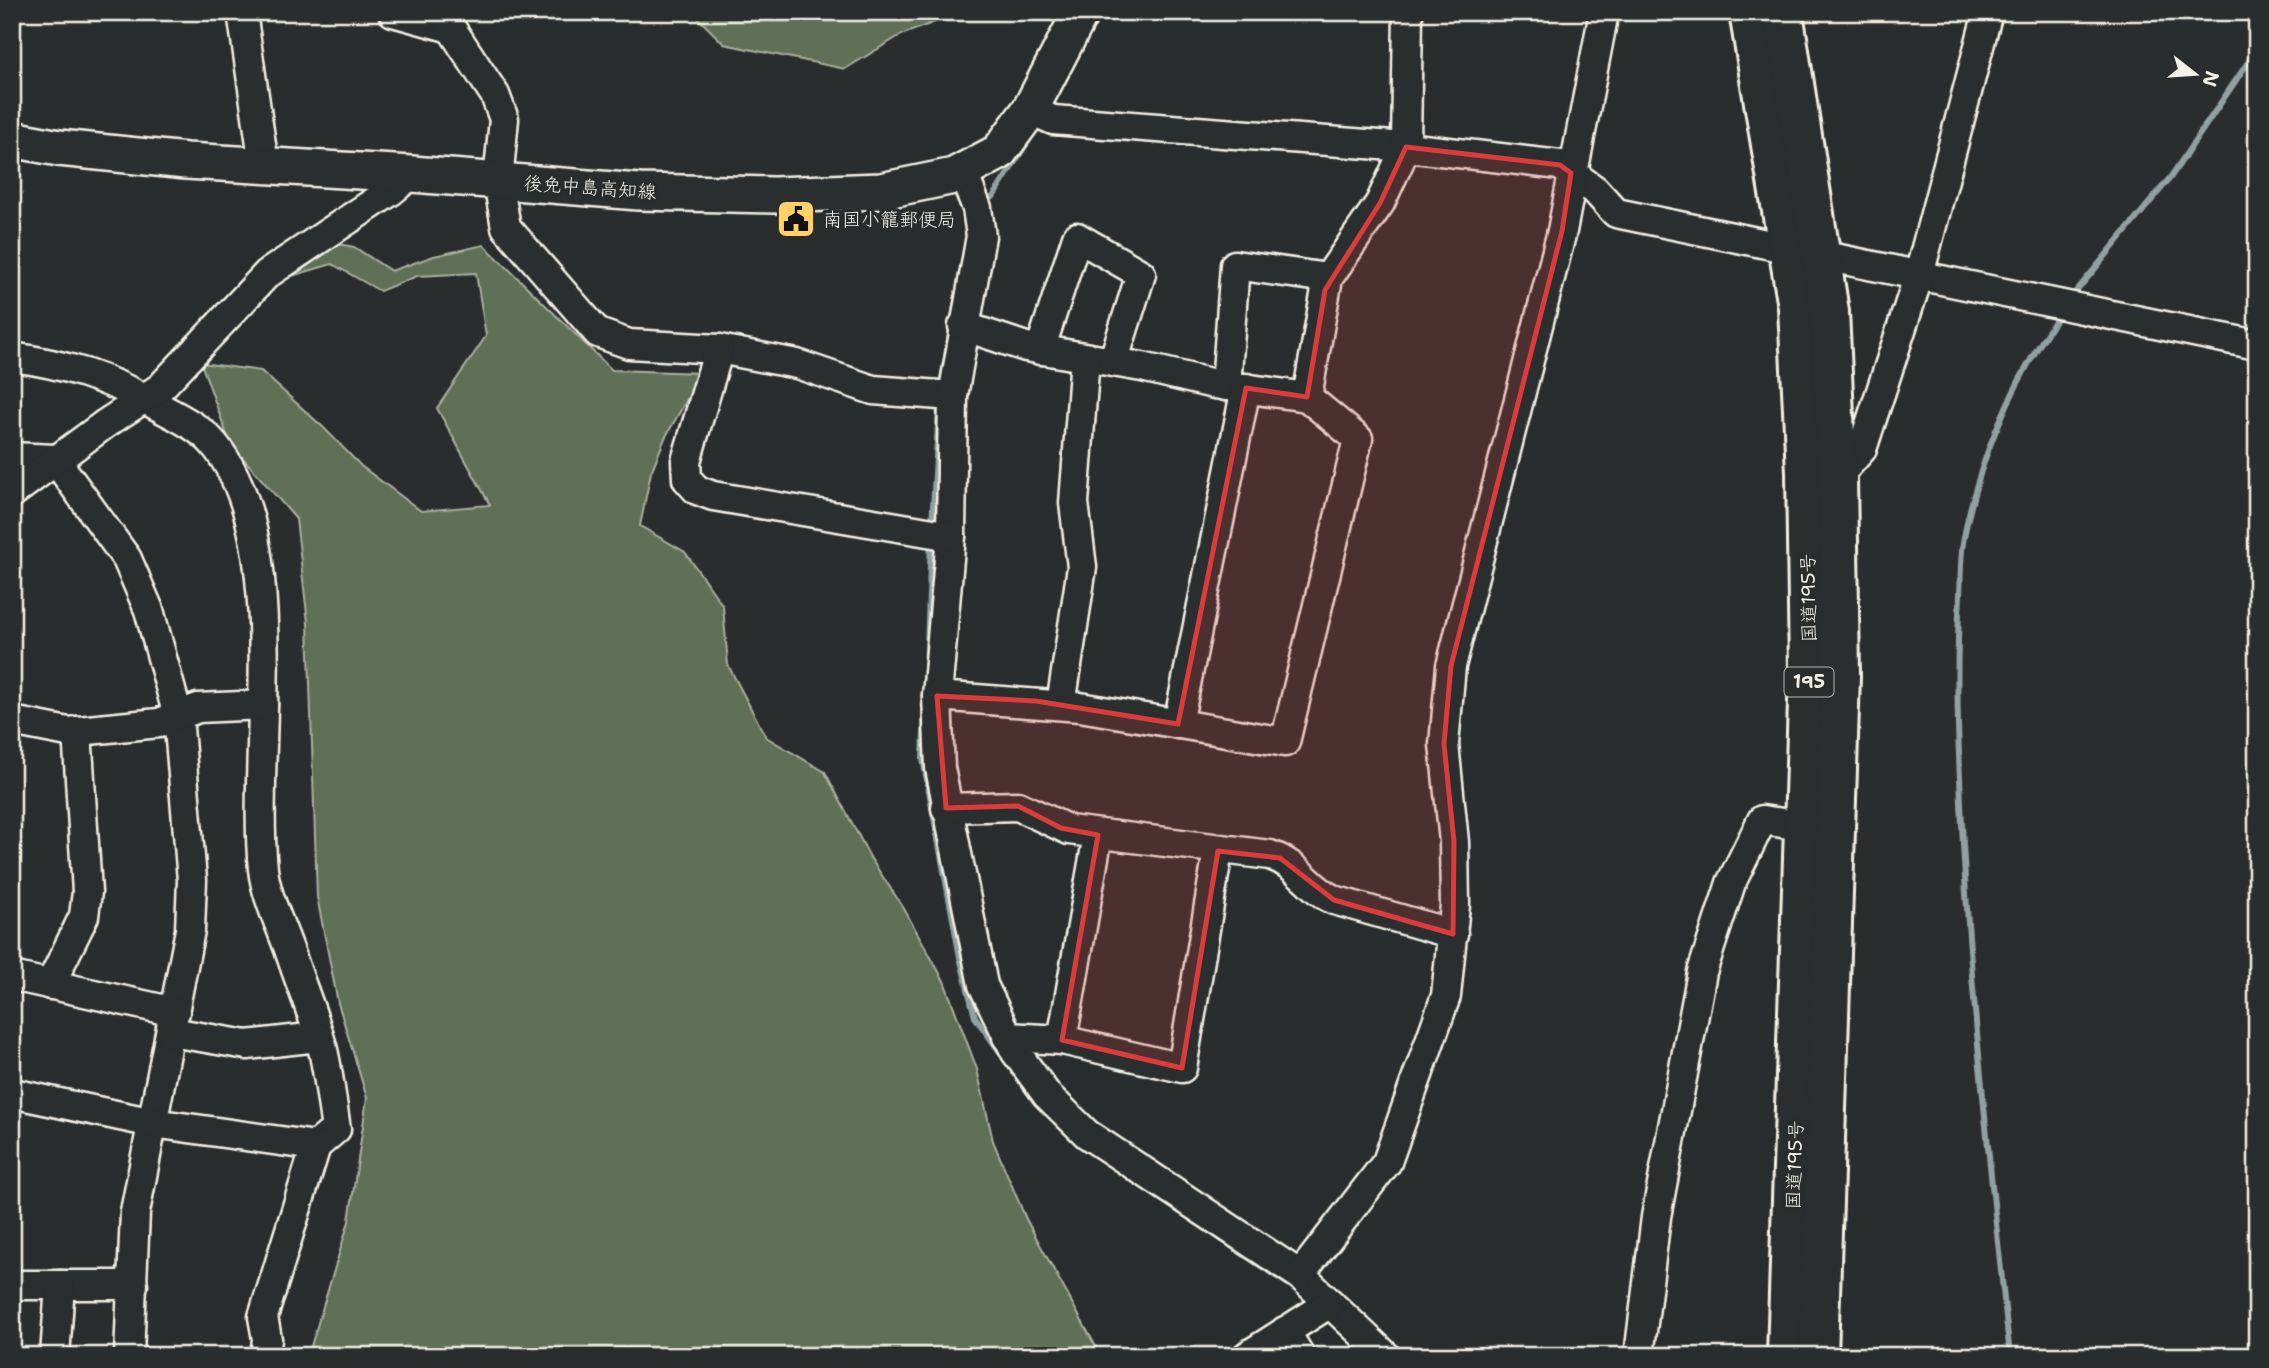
<svg xmlns="http://www.w3.org/2000/svg" width="2269" height="1368" font-family="'Shantell Sans','Klee One',sans-serif">
<rect width="100%" height="100%" fill="#2a2d2e"/>
<filter id="ink" filterUnits="userSpaceOnUse"><feTurbulence type="fractalNoise" baseFrequency=".0143" numOctaves="2"/><feDisplacementMap in="SourceGraphic" scale="14" xChannelSelector="R" yChannelSelector="G"/><feConvolveMatrix kernelMatrix="1 2 1 2 8 2 1 2 1" color-interpolation-filters="sRGB"/></filter>
<g filter="url(#ink)">
<g fill="#606f57" stroke="#aab0a0" stroke-width="2">
<polygon points="692,12 961,12 901,35 845,69 724,44"/>
<polygon points="333,243 354,247 391,271 434,256 484,245 612,370 702,373 665,438 651,472 640,526 685,552 723,606 728,665 766,737 825,772 871,859 903,907 944,981 977,1069 993,1141 1026,1219 1101,1356 308,1356 349,1221 367,1098 338,1003 317,897 308,623 296,519 230,443 201,363 261,371 324,428 361,466 421,511 490,505 437,408 486,336 476,273 417,276 380,291 332,264 268,283"/>
</g>
<g fill="none" stroke-linecap="round" stroke-linejoin="round">
<g stroke="#91a1a2" stroke-width="6">
<polyline points="993,197 1029,140"/>
<polyline points="2069,300 2170,178 2257,49"/>
<polyline points="941,384 958,289"/>
<polyline points="932,524 939,407"/>
<polyline points="931,539 923,759 960,957 975,1017 1015,1073"/>
<polyline points="1134,1181 1300,1292"/>
<path d="M2010,1356c-20,-193 -43,-385 -50,-578 -3,-61 -4,-121 0,-182 1,-20 0,-40 4,-59 16,-83 49,-156 97,-225"/>
</g>
<g stroke="#f4f1e8" stroke-width="33">
<g id="minor">
<polyline points="242,12 264,165"/>
<polyline points="393,12 451,28"/>
<polyline points="446,12 451,28 495,95 504,119 498,181 506,227 598,333 629,344 719,349 797,364 873,390 953,396"/>
<polyline points="1030,110 1053,120 1406,147 1560,165 1595,190 1616,213 2257,345"/>
<polyline points="963,173 977,208 981,236 953,396 951,536 937,696 940,768 983,985 1015,1051 1047,1095 1087,1134 1300,1275 1386,1356"/>
<polyline points="719,349 686,461 687,479 697,490 713,496 951,536"/>
<polyline points="1040,350 1077,237 1141,274 1113,362"/>
<path d="M12,357c51,7 95,20 140,46 20,11 47,23 62,41 79,96 37,306 49,425 3,28 19,59 28,86 10,31 24,63 32,95 6,26 9,53 13,79l-20,17 -53,171 4,22 -2,17"/>
<polyline points="1226,386 1235,265 1328,278"/>
<polyline points="1307,397 1328,278 1380,203 1406,147 1408,12"/>
<polyline points="12,457 55,459 127,559 149,610 178,716 192,880 190,930 135,1212 129,1356"/>
<polyline points="1837,477 1862,449 1919,275 1988,12"/>
<polyline points="12,493 105,424 160,388 267,274 391,191 412,174"/>
<polyline points="937,696 1080,707 1285,742 1358,439 1307,397 1214,384 1142,367 1026,347 963,326"/>
<polyline points="1061,705 1082,567 1074,503 1085,358"/>
<polyline points="12,721 68,732 159,723 198,708 263,705"/>
<polyline points="1178,724 1246,388"/>
<path d="M946,808l72,-2 51,24 201,25c30,10 38,33 64,45l119,34"/>
<polyline points="12,976 175,1012"/>
<polyline points="50,985 84,916 87,892 77,731"/>
<polyline points="171,1032 247,1045 318,1037"/>
<polyline points="1007,1037 1062,1040 1182,1068 1218,851"/>
<polyline points="1062,1040 1098,835"/>
<polyline points="12,1093 153,1123 316,1146"/>
<polyline points="1300,1275 1387,1162 1446,996 1455,905 1454,842 1444,744 1451,666 1562,231 1604,12"/>
<polyline points="12,1285 133,1285"/>
<polyline points="1285,1331 1300,1356"/>
<polyline points="55,1356 60,1285"/>
<polyline points="1247,1356 1330,1303"/>
<polyline points="1639,1356 1656,1217 1702,972 1731,883 1762,820 1822,829"/>
</g>
</g>
<g stroke="#f4f1e8" stroke-width="40">
<polyline id="major" points="12,139 59,148 186,161 412,174 639,192 774,195 881,191 954,176 999,152 1030,110 1081,12"/>
</g>
<g stroke="#f4f1e8" stroke-width="44">
<g id="highway">
<polyline points="1749,12 1798,307 1806,472 1809,671 1787,1356"/>
<polyline points="1783,12 1829,312 1837,477 1840,676 1818,1356"/>
</g>
</g>
<use href="#minor" stroke="#2a2d2e" stroke-width="28"/>
<use href="#major" stroke="#2a2d2e" stroke-width="35"/>
<use href="#highway" stroke="#2a2d2e" stroke-width="38"/>
</g>
</g>
<path fill="#d93c3b" fill-opacity="0.2" stroke="#d93c3b" stroke-width="5" stroke-linejoin="round" d="M1406,147l154,18 11,8 -9,58 -111,435 -7,78 10,98 -1,92 -119,-34 -54,-42 -62,-7 -36,217 -120,-28 36,-205 -37,-7 -43,-22 -72,2 -9,-112 99,5 142,23 68,-336 61,9 18,-107 55,-87z"/>
<defs>
<g id="civic-square" transform="scale(2.0125)"><rect x="-9" y="-9" width="18" height="18" rx="4" fill="#ffd166" stroke="#2a2d2e"/><path d="M-.6-6.5H3V-4.5H.6V-3L4-1V1h2V6H-6V1h2V-1L-.6-3ZM-1.2 2.5V6h2.4V2.5Z" fill="#111"/></g>
</defs>
<g fill-rule="evenodd">
<use href="#civic-square" x="796" y="219"/>
</g>
<g text-anchor="middle" stroke-width="7" stroke-linejoin="round" paint-order="stroke">
<rect fill="#2a2d2e" stroke="#b7b6b0" stroke-width="2" x="1784.5" y="667.5" width="49" height="29" rx="5"/>
<g font-size="18" font-weight="bold" fill="#f4f1e8">
<text x="1809" y="688">195</text>
</g>
<g font-size="19" fill="#f4f1e8" stroke="#2a2d2e">
<text transform="translate(590 187) rotate(4)" y="7">後免中島高知線</text>
<text transform="translate(1808 598) rotate(-91)" y="7">国道195号</text>
<text transform="translate(1794 1165) rotate(-88)" y="7">国道195号</text>
</g>
<g font-size="19" fill="#f4f1e8" stroke="#2a2d2e" text-anchor="start">
<text x="823" y="226">南国小籠郵便局</text>
</g>
</g>
<rect width="2269" height="1368" fill="none" stroke="#2a2d2e" stroke-width="42"/>
<rect x="21" y="21" width="2227" height="1326" fill="none" stroke="#f4f1e8" stroke-width="2.5" filter="url(#ink)"/>
<g transform="translate(2195 74) rotate(107)" stroke="#2a2d2e" stroke-width="5" paint-order="stroke">
<path d="M0-5L12 26L0 18L-12 26Z" fill="#f4f1e8"/>
<text y="-10" font-size="19" font-weight="bold" text-anchor="middle" fill="#f4f1e8">N</text>
</g>
</svg>
